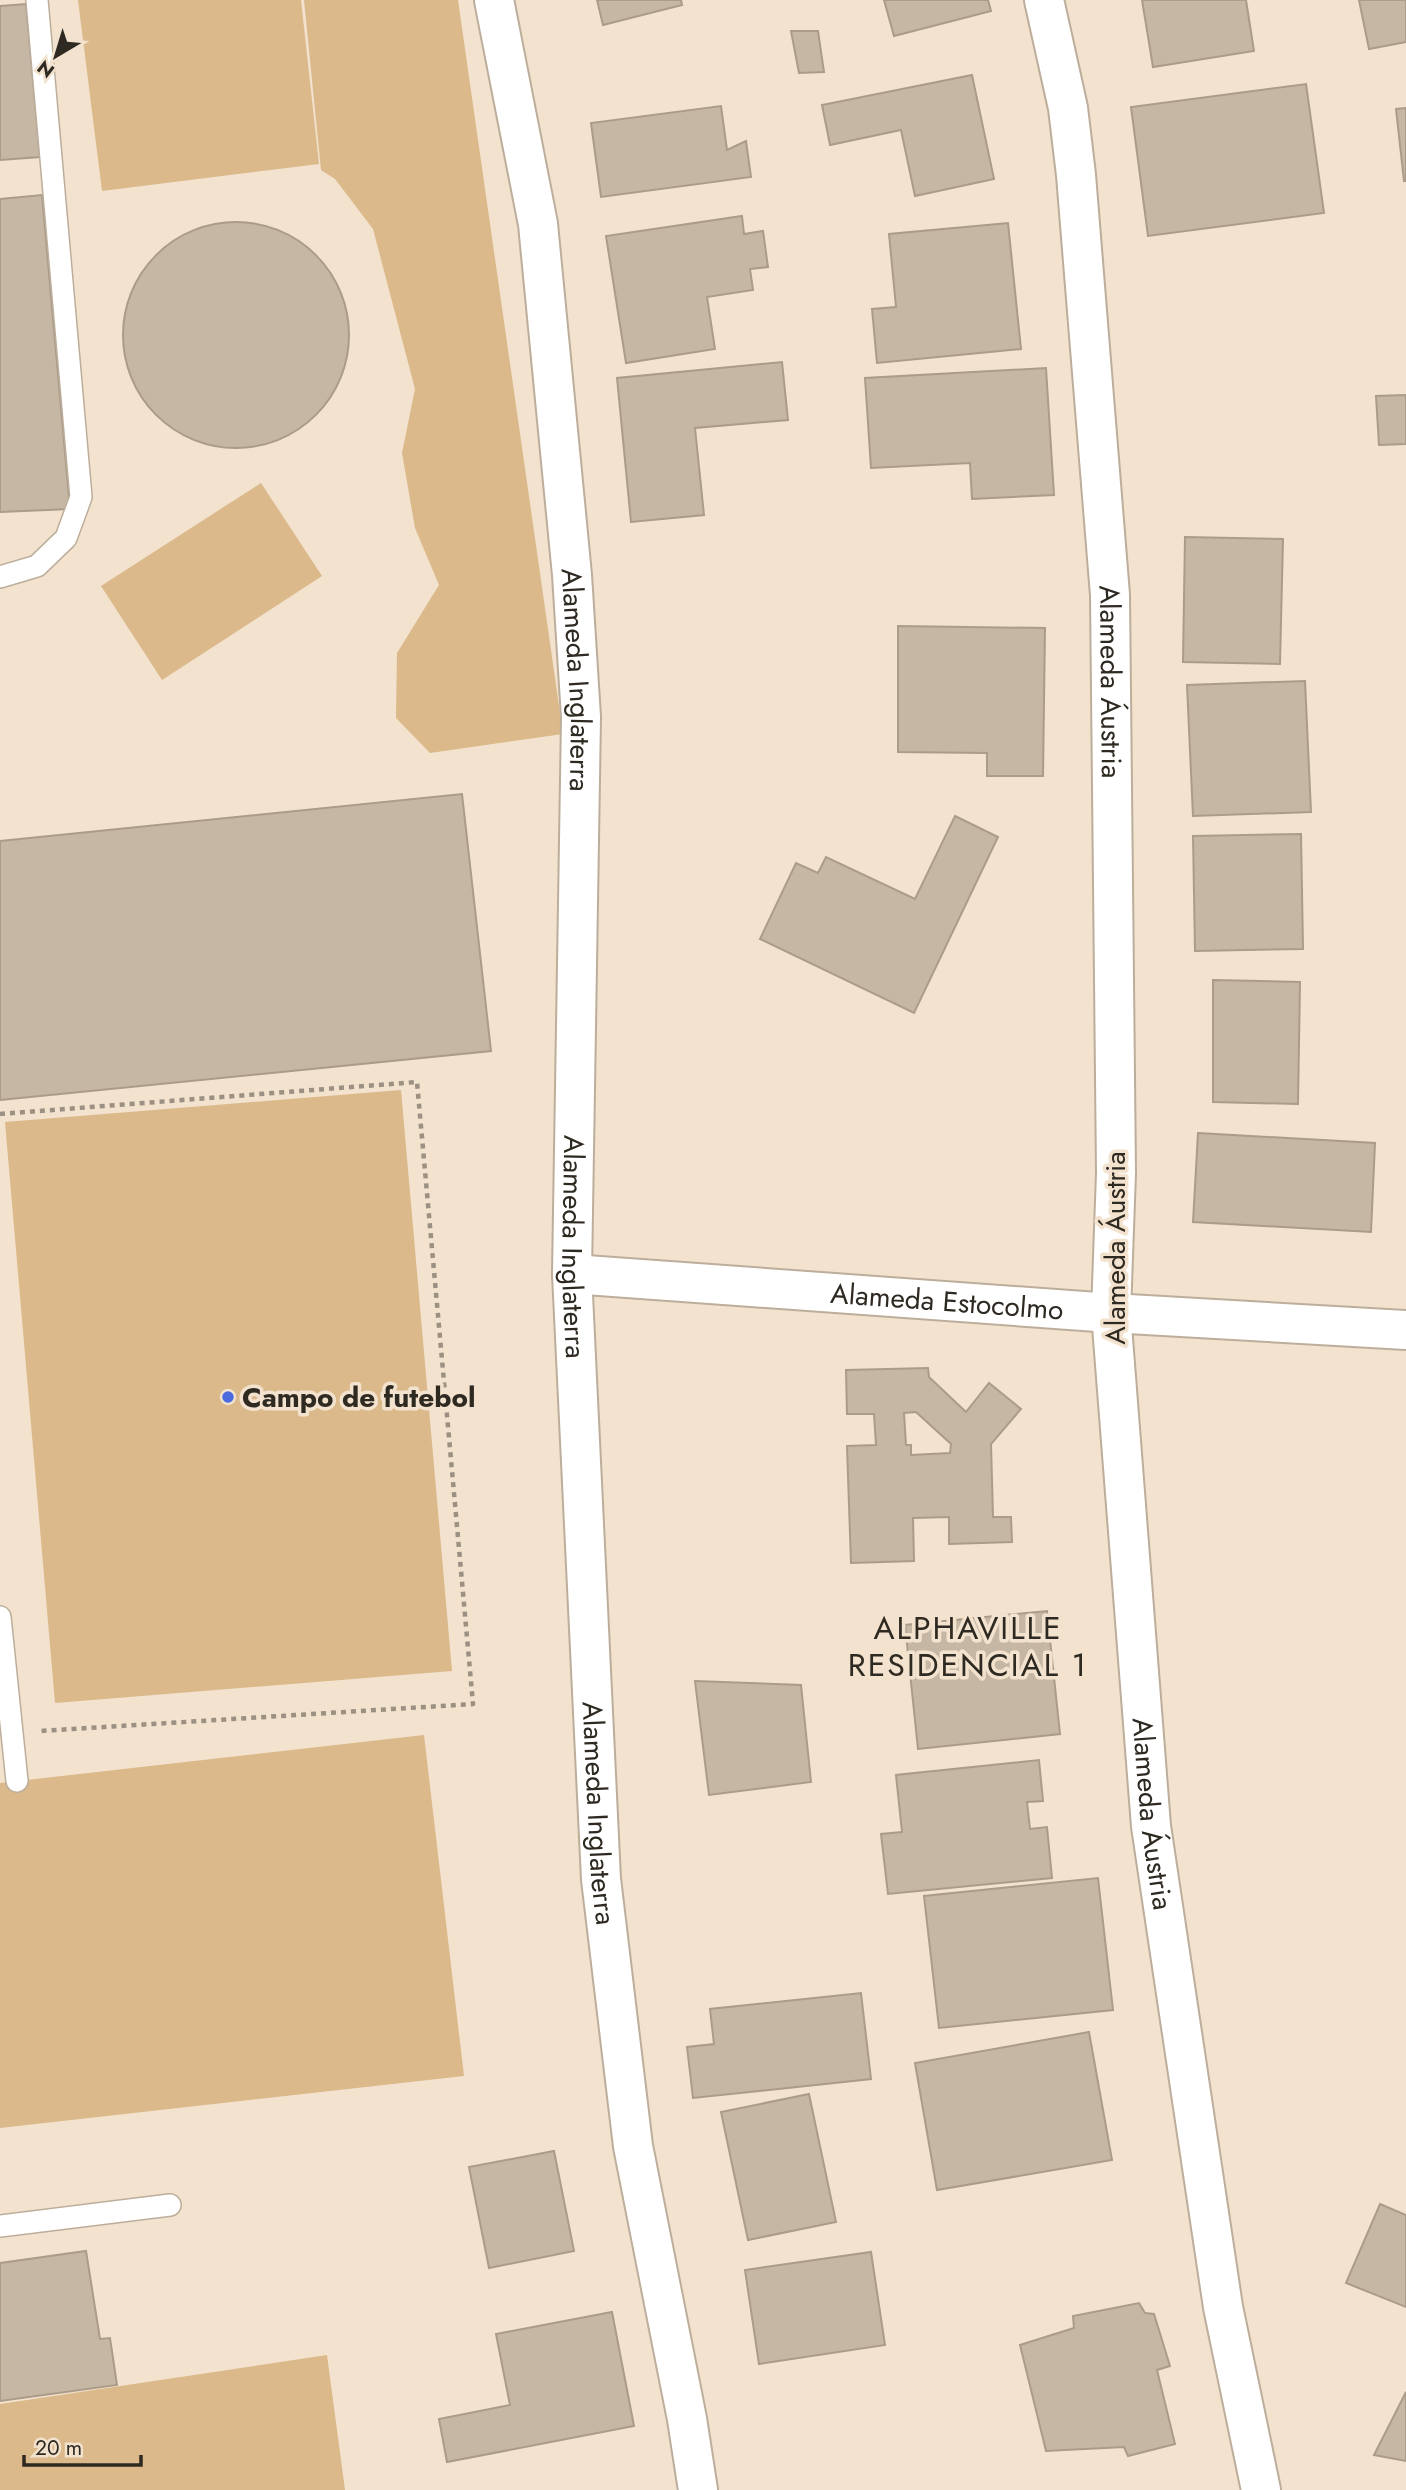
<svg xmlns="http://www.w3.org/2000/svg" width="1406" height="2490" font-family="Jost,sans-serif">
<rect width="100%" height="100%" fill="#f2e2ce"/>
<g fill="#dbb98a">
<polygon points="78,0 301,0 319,164 102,191"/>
<polygon points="304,0 458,0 563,734 430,753 396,718 397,653 439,585 415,528 402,453 415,389 373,229 335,179 321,170"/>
<polygon points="261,483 322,576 162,680 101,586"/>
<polygon points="401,1090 452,1671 55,1703 5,1122"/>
<polygon points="424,1735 464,2076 0,2128 0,1783"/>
<polygon points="327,2355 345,2490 0,2490 0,2404"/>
</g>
<g fill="#c6b7a4" stroke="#aa9c89" stroke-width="2" fill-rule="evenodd">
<polygon points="597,0 681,0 682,5 603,25"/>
<polygon points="884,0 988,0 991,11 894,36"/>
<polygon points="1142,0 1246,0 1254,51 1153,67"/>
<polygon points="1359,0 1406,0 1406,42 1369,49"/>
<polygon points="26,4 40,157 0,160 0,6"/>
<polygon points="791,31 818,31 824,72 799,73"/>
<polygon points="972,75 994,179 915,196 901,130 830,145 822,105"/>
<polygon points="1306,84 1324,213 1148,236 1131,107"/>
<polygon points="721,106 727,150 746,141 751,177 601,197 591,123"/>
<polygon points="1406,108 1406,181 1404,181 1396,109"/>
<polygon points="42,195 70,509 0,512 0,199"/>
<polygon points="742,216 744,234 763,231 768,267 750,269 753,290 707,297 715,349 626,363 606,236"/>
<circle cx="236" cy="335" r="113"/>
<polygon points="1008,223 1021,349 877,363 872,309 896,307 889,234"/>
<polygon points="782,362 788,420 695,428 704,515 631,522 617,378"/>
<polygon points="1046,368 1054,495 972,499 970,463 871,468 865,378"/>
<polygon points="1406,395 1406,444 1379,445 1376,396"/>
<polygon points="1185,537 1283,539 1280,664 1183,662"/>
<polygon points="898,626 1045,628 1043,776 987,776 987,753 898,752"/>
<polygon points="1305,681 1311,812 1193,816 1187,685"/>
<polygon points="462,794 491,1051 0,1100 0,841"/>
<polygon points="955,816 998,837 914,1013 760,939 796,863 818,873 826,857 915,899"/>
<polygon points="1301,834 1303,949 1195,951 1193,836"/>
<polygon points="1213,980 1300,982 1298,1104 1213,1102"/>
<polygon points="1198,1133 1375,1143 1371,1232 1193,1222"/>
<path d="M928,1368l1,9 37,35 23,-29 32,26 -30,35 2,73h18l1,25 -63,2v-27l-36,1 1,43 -63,2 -4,-117 29,-1 -2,-31h-27l-1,-44zM916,1412l35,32 -1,9 -39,2v-10h-5l-2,-32z"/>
<polygon points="1047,1611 1060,1734 918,1749 905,1625"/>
<polygon points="695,1681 801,1685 811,1782 709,1795"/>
<polygon points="1039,1760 1043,1801 1027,1802 1030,1829 1047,1827 1052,1878 888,1894 881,1834 902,1832 896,1775"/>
<polygon points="1098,1878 1113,2010 939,2028 924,1896"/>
<polygon points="861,1993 871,2079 693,2098 687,2047 714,2044 710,2009"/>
<polygon points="1089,2032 1112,2160 937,2190 915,2063"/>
<polygon points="809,2094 836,2222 748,2240 721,2112"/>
<polygon points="554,2151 574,2251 489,2268 469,2167"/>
<polygon points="1380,2204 1406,2215 1406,2307 1346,2283"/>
<polygon points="86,2251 100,2339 110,2338 117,2385 0,2401 0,2263"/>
<polygon points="871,2252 885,2345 759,2364 745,2270"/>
<polygon points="1139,2303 1145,2313 1154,2314 1170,2366 1157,2370 1175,2444 1128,2456 1124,2447 1046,2451 1020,2345 1074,2328 1073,2316"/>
<polygon points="612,2312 634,2426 447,2462 439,2419 510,2405 496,2334"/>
<polygon points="1406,2392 1406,2461 1374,2455"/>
</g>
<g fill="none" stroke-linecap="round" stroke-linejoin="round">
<g stroke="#bdae9b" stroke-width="24">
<g id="service">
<polyline points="0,577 37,566 66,538 81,497 37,0"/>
<polyline points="0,1617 17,1781"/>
<polyline points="0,2226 170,2205"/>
</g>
</g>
<g stroke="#bdae9b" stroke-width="42">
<g id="minor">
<path id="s1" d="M494,0l44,224 34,351 9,142 -9,557 29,605 32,267 54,273 11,71"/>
<path id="s2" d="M1044,0l24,108 8,67 34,420 6,578 -5,140 40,513 72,481 38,183"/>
<path id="s3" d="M572,1274l539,39 295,17"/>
</g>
</g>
<polyline stroke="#9b9081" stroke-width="4.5" stroke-dasharray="5 5" stroke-linecap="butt" points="0,1114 417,1082 473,1704 40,1731"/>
<use href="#service" stroke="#fff" stroke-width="21"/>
<use href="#minor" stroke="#fff" stroke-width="38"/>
</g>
<circle fill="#4a6add" stroke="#f2e2ce" stroke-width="2.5" cx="228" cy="1397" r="7"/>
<g text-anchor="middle" stroke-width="7" stroke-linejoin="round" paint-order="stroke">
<g font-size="28" fill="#2e2921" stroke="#f2e2ce">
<text dy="10" stroke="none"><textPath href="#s1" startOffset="686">Alameda Inglaterra</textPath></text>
<text dy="10" stroke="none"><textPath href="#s2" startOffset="686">Alameda Áustria</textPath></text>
<text dy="10" stroke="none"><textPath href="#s1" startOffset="1253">Alameda Inglaterra</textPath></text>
<text transform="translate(1115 1248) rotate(-90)" y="10">Alameda Áustria</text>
<text dy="10" stroke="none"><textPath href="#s3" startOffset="376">Alameda Estocolmo</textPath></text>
<text dy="10" stroke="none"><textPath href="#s1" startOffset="1820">Alameda Inglaterra</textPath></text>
<text dy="10" stroke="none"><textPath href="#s2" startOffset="1820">Alameda Áustria</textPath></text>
</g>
<g font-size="28" font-weight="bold" fill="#2e2921" stroke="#f2e2ce" text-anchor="start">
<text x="242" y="1407">Campo de futebol</text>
</g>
<g font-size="32" letter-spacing="2" fill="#2e2921" stroke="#f2e2ce">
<text x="968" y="1639">ALPHAVILLE<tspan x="968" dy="37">RESIDENCIAL 1</tspan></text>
</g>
</g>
<g transform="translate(56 56) rotate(218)" stroke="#f2e2ce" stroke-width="5" paint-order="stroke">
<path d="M0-5L12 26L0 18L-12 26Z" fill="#2e2921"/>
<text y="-10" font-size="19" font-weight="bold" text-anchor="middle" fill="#2e2921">N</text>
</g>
<path d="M24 2455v10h117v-10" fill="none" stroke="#2e2921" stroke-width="3.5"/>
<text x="35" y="2455" font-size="21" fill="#2e2921" stroke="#f2e2ce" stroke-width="5" paint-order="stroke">20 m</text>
</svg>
